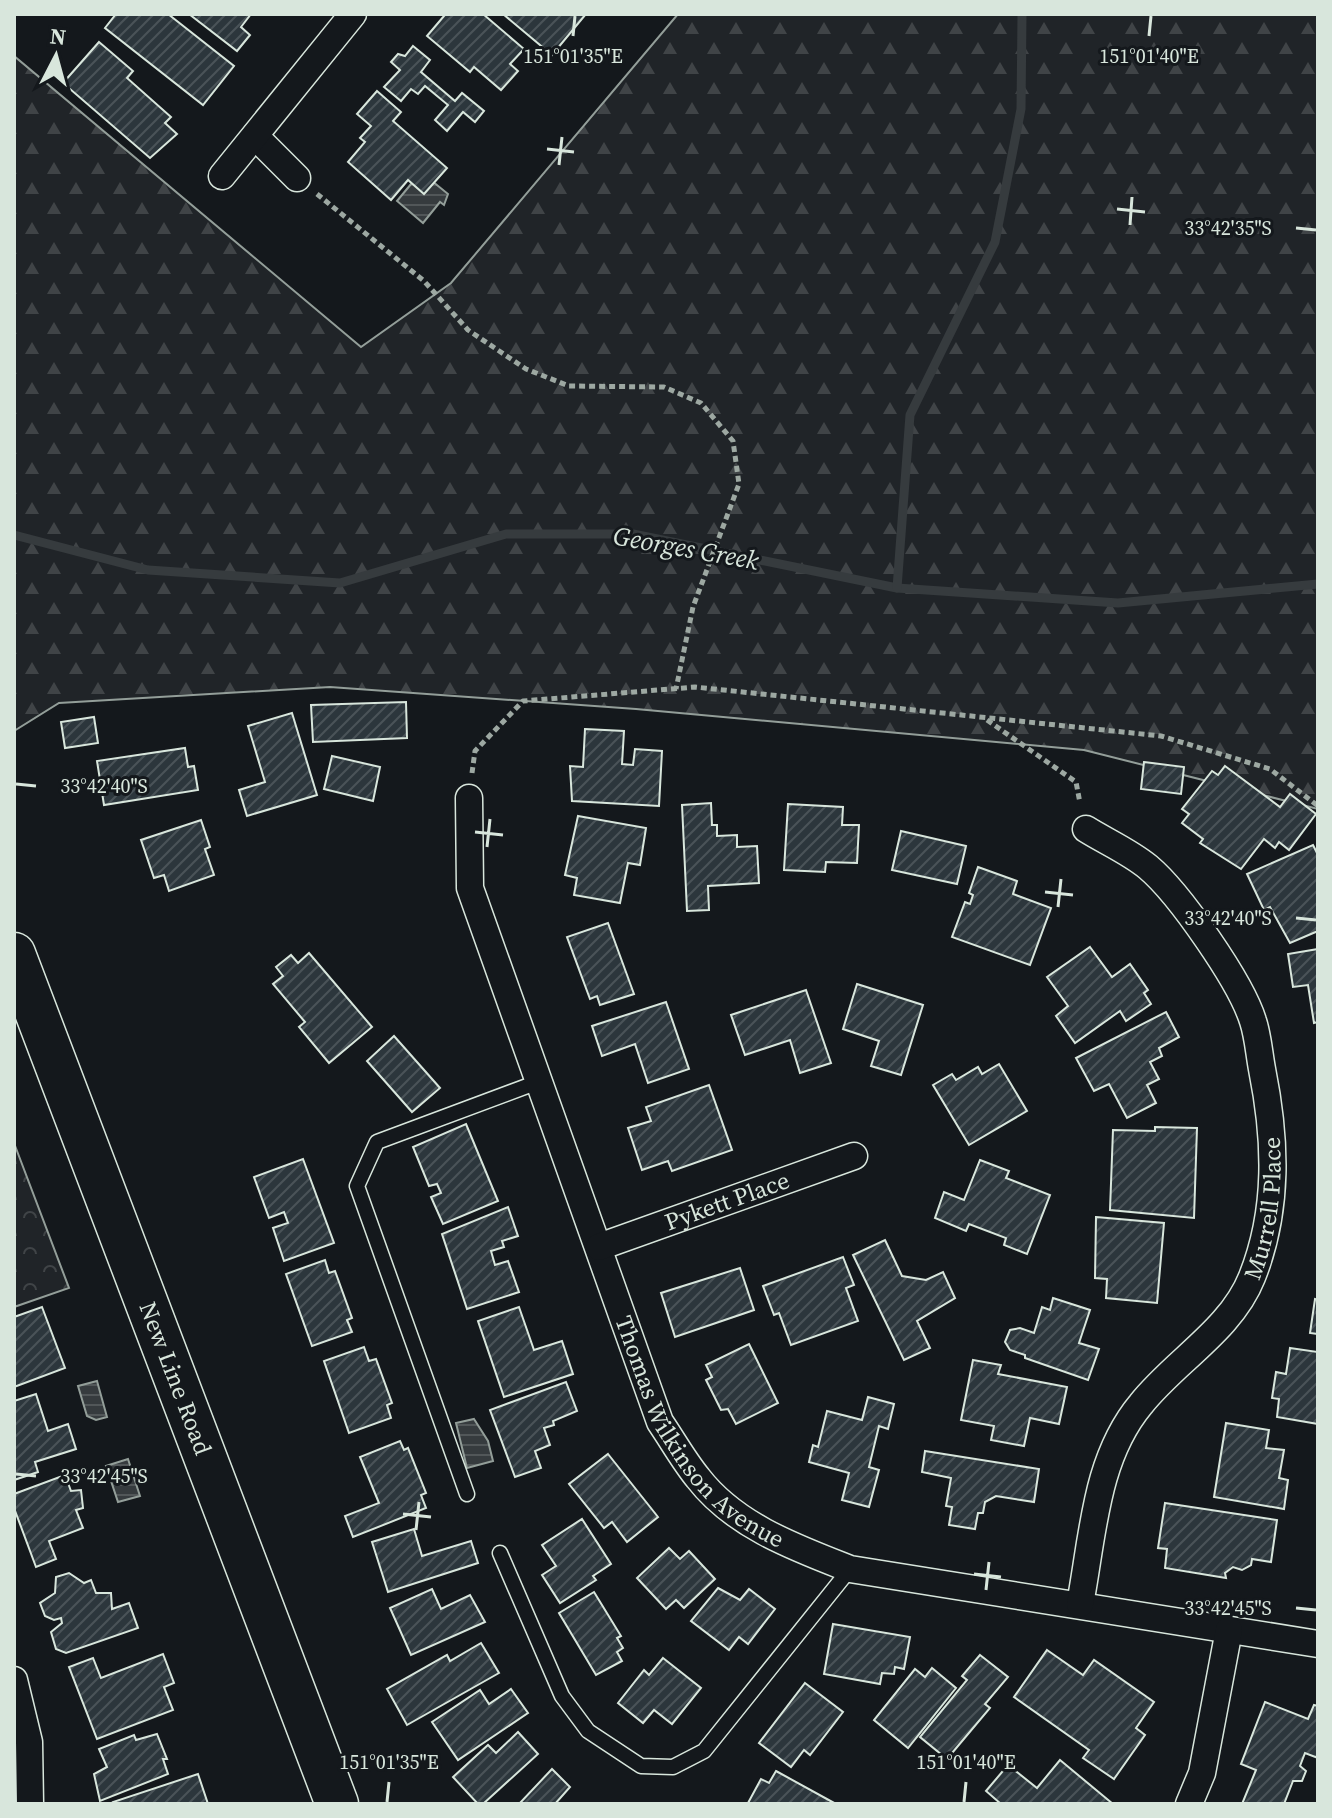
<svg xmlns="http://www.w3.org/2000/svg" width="1332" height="1818" font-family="'Source Serif 4',serif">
<defs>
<pattern id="forest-firs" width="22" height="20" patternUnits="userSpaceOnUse" patternTransform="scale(2)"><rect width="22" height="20" fill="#202428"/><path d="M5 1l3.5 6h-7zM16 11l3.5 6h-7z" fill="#404447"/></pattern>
<pattern id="park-crowns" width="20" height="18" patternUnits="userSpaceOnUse" patternTransform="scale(2)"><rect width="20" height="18" fill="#202428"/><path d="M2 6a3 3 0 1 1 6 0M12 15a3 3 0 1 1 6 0" fill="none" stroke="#404447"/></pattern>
<pattern id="water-rules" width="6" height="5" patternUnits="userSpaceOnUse" patternTransform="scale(2)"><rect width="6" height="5" fill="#363b3e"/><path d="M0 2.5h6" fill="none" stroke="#525759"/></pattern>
<pattern id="building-hatch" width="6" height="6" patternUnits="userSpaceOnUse" patternTransform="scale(2)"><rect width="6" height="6" fill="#2c363c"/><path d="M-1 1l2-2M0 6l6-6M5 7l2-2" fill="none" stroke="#4a5358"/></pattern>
</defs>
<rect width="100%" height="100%" fill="#14181c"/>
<polygon fill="url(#forest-firs)" stroke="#939e99" stroke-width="2" points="678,14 1318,14 1318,809 1084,750 636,709 330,687 59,703 14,731 14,56 361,347 451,283"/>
<polygon fill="url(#park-crowns)" stroke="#939e99" stroke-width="2" points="14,1143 69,1288 14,1307"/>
<g fill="url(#water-rules)" stroke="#939e99" stroke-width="2">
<polygon points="421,172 448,194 444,205 440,202 423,223 397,201"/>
<polygon points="97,1381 107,1417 96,1420 87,1416 78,1386"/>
<polygon points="474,1419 488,1441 493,1461 467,1468 456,1423"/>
<polygon points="128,1459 140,1496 118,1502 106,1466"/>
</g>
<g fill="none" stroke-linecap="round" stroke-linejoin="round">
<g stroke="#363b3e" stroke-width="9">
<polyline points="14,535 148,570 340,583 506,534 633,534 897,588 1118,603 1318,584"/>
<polyline points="897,588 910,415 995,242 1021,109 1022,14"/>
</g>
</g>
<g fill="url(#building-hatch)" stroke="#d8e6dc" stroke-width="2">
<polygon points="116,14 168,14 234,66 203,105 105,28"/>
<polygon points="189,14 251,14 241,27 250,35 237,51"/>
<polygon points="442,14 483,14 524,49 510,64 518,71 501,90 474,67 470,72 427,36 444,16"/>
<polygon points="503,14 586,14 552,55"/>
<polygon points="99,42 133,71 127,78 171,117 165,123 177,134 150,158 63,83"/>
<polygon points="413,46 430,60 421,72 455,101 462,93 484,111 475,122 463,112 447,131 435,120 448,105 425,86 418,94 411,89 401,101 384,87 400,70 391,62 398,54 405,56"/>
<polygon points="377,91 401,112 393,121 447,168 424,194 408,180 391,200 348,162 365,142 360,138 371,126 357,114"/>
<polygon points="406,702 407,738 313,742 311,705"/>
<polygon points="292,713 317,795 247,816 239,790 265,782 248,726"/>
<polygon points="94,717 98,743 65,748 61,722"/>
<polygon points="585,729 624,731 622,764 633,765 635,749 662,751 659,806 572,801 570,766 583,767"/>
<polygon points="185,748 188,767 194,766 198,790 104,805 97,761"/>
<polygon points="332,756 380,767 373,801 324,789"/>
<polygon points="1144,762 1184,767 1181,794 1141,789"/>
<polygon points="1225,766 1280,807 1290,794 1316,814 1289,850 1279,842 1275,848 1264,839 1241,869 1200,843 1203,839 1182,823 1189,814 1182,809 1212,771 1218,775"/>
<polygon points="711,803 712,825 717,825 717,836 737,835 737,847 757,846 759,883 708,886 709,910 687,911 682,805"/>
<polygon points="788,804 843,807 842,825 859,825 857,863 826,862 825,872 784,870"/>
<polygon points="578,816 646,828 640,865 628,863 620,903 574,895 577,878 565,875"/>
<polygon points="201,820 210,847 205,849 214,875 169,891 164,875 154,878 141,840"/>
<polygon points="901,831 966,846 957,884 892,870"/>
<polygon points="1313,845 1318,855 1318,931 1290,943 1270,907 1264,910 1247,874"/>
<polygon points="978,867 1017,881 1013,894 1051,908 1030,965 952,937 965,902 970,904 973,895 969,893"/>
<polygon points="608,923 634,994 600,1005 597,996 590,999 567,937"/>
<polygon points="1090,947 1112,977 1130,964 1148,990 1144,993 1151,1004 1126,1021 1120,1011 1075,1043 1056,1016 1068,1006 1047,977"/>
<polygon points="1318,949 1318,1022 1314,1023 1308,985 1293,987 1288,954"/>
<polygon points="309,953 372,1027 329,1063 299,1027 305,1022 273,984 283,976 276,967 291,955 298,963"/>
<polygon points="857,984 923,1005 901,1075 871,1066 879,1041 843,1029"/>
<polygon points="806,990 831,1063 800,1073 790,1040 745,1055 731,1015"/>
<polygon points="666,1002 689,1069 648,1083 635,1044 602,1056 592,1026"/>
<polygon points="1166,1012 1179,1037 1159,1048 1162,1056 1150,1062 1159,1079 1147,1085 1156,1103 1127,1118 1109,1084 1094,1091 1076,1058"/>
<polygon points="394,1036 440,1088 412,1112 367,1061"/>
<polygon points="999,1064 1027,1111 969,1145 933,1085 952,1074 956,1080 978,1067 982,1074"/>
<polygon points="709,1085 732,1150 672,1171 668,1161 642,1170 628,1128 651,1121 646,1107"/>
<polygon points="466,1124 498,1201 443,1224 431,1197 441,1193 437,1184 429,1186 413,1147"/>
<polygon points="1155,1127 1197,1128 1194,1218 1110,1210 1113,1130 1155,1131"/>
<polygon points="303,1159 334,1243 284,1261 273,1228 288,1223 284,1212 269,1218 254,1177"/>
<polygon points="980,1160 1009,1171 1006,1178 1050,1195 1027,1254 1004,1245 1006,1238 969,1224 966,1231 935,1218 944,1192 964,1200"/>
<polygon points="508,1207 518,1236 502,1241 504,1247 491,1251 495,1265 508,1261 519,1292 467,1309 442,1234"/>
<polygon points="1096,1217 1164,1223 1157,1303 1106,1298 1107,1279 1095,1278"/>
<polygon points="885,1240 902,1276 926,1280 943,1272 955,1298 917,1321 930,1348 904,1360 853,1255"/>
<polygon points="843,1257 854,1285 846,1288 858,1321 791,1345 779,1313 774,1315 763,1286"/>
<polygon points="325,1260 329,1273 335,1271 352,1318 347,1320 352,1332 312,1346 286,1274"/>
<polygon points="740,1268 754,1310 675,1337 661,1293"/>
<polygon points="1053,1298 1090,1310 1079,1343 1099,1349 1088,1380 1025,1358 1025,1355 1010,1350 1005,1342 1010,1330 1020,1328 1034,1333 1042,1307 1050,1310"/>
<polygon points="1315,1299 1318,1300 1318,1334 1310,1333"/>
<polygon points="42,1307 65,1368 14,1387 14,1317"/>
<polygon points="519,1307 534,1350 562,1341 573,1374 504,1397 478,1321"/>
<polygon points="749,1344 778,1403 736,1424 728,1409 721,1410 706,1380 712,1377 706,1365"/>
<polygon points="364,1347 369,1361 376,1359 392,1403 387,1405 391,1418 349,1433 324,1361"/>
<polygon points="1290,1348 1318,1352 1318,1424 1277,1417 1279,1399 1272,1398 1276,1372 1286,1374"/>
<polygon points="973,1360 1001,1365 998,1374 1067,1387 1059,1424 1030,1418 1024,1446 991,1440 994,1426 961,1420"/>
<polygon points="566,1382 577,1411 553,1421 554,1425 544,1428 550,1445 535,1451 541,1468 515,1477 490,1410"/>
<polygon points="36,1394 48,1431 68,1424 76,1449 35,1462 38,1472 14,1480 14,1401"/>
<polygon points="868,1397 894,1404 888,1429 879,1426 869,1467 879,1470 869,1507 842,1500 849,1473 809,1462 813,1445 818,1447 827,1411 862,1420"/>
<polygon points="1226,1423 1269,1430 1266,1448 1284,1450 1279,1478 1288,1480 1284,1509 1214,1497"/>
<polygon points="400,1441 404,1450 408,1448 426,1493 421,1495 426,1508 353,1537 345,1516 379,1503 360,1457"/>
<polygon points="925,1451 1039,1469 1034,1502 996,1496 985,1502 983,1513 978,1513 975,1529 949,1525 952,1507 946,1506 951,1478 922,1472"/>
<polygon points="608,1454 658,1517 627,1542 612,1522 604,1528 569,1484"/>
<polygon points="65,1475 71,1491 81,1490 83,1508 76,1510 83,1528 49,1541 56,1559 36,1567 14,1508 14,1494"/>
<polygon points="1165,1503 1277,1520 1271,1562 1252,1559 1251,1565 1242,1570 1233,1567 1225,1573 1226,1578 1165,1568 1167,1549 1158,1548"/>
<polygon points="582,1519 611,1564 593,1576 596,1580 560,1603 542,1575 556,1566 542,1545"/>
<polygon points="414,1529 422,1556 471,1541 478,1563 388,1592 372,1542"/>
<polygon points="669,1548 680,1559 689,1551 715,1579 684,1608 676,1600 666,1609 637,1578"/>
<polygon points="69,1573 84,1583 91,1580 96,1593 111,1593 112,1609 129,1603 138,1628 66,1653 56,1649 51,1632 62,1623 61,1618 54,1620 45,1616 40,1603 55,1593 56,1577"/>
<polygon points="718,1588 740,1600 749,1589 775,1609 748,1644 739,1637 729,1650 691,1621"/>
<polygon points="432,1589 441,1609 470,1595 485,1622 411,1655 390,1608"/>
<polygon points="594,1592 621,1636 617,1638 623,1648 617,1652 622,1661 596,1675 559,1613"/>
<polygon points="833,1624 910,1637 904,1669 895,1667 894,1674 882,1673 880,1684 824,1674"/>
<polygon points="481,1643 499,1673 407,1725 387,1689 447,1655 450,1661"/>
<polygon points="1047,1650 1083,1675 1094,1660 1154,1702 1136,1728 1145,1735 1114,1779 1083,1758 1089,1750 1014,1697"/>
<polygon points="163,1654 174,1683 164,1687 173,1710 97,1739 69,1667 93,1658 101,1678"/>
<polygon points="980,1655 1008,1677 985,1704 990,1708 947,1759 920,1737 967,1680 962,1676"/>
<polygon points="663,1658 701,1688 672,1724 654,1710 643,1723 618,1703 644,1670 649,1675"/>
<polygon points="932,1668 956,1688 908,1748 874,1720 915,1669 925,1677"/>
<polygon points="805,1683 843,1712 810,1755 804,1750 791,1767 759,1743"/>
<polygon points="511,1689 528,1713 458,1760 432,1722 480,1690 489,1704"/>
<polygon points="1265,1702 1308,1719 1314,1705 1318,1706 1318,1758 1305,1753 1300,1766 1306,1771 1302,1781 1293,1781 1284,1804 1242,1804 1256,1770 1241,1764"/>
<polygon points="518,1732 538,1754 483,1804 478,1804 453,1777 488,1745 496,1753"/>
<polygon points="157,1734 167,1759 163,1759 168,1774 100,1801 94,1774 107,1767 99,1749 134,1735 136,1740"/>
<polygon points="1060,1760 1113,1804 1001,1804 986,1791 1008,1765 1037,1788"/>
<polygon points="552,1769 570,1787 555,1804 519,1804"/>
<polygon points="776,1771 836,1804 748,1803 761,1779 769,1783"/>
<polygon points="198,1774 208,1804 114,1804 113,1802"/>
</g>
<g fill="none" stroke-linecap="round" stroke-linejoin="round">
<g stroke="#d8e6dc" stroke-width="17">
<g id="lane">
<polyline points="467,1494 357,1186 377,1142 538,1082"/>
<polyline points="500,1553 562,1696 588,1731 641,1766 673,1767 704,1751 850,1569"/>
</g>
</g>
<g stroke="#d8e6dc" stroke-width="29">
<g id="street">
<polyline points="255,136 297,178"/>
<polyline points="222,176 353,14"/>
<path id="s1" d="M469,798l1,90 190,534c13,19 24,39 38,56 37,48 98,70 152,91l468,75"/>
<path id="s2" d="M599,1247l255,-91"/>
<path id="s3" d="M1080,1604c13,-68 15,-145 61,-200 34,-43 90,-74 111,-127 27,-68 24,-138 10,-208 -3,-16 -4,-33 -9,-48 -12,-39 -74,-128 -105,-154 -18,-15 -43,-26 -62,-38"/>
<polyline points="14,1680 29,1742 30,1804"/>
<polyline points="1189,1804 1202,1773 1229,1630"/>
</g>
</g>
<g stroke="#d8e6dc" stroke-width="45">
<g id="primary">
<path id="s4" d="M14,954l323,850"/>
</g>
</g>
<g stroke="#9da8a2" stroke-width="5" stroke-dasharray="6 4" stroke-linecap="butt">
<polyline points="317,194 424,281 468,330 526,369 569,386 664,387 701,403 733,441 739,484 693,607 676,689"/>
<polyline points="987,720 1076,782 1080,803"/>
<polyline points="472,773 475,751 523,701 695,687 1161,736 1270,769 1318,806"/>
</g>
<use href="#lane" stroke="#14181c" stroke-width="14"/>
<use href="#street" stroke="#14181c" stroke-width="26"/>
<use href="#primary" stroke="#14181c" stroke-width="42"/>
</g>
<path fill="none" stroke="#d8e6dc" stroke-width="3" d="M573,36l2,-20M1149,36l2,-20M547,149l27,3M559,165l3,-28M1117,209l28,3M1130,225l2,-28M1296,228l20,2M16,784l20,2M475,832l28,3M487,847l3,-28M1045,892l28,3M1058,907l3,-28M1296,918l20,2M16,1474l20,2M403,1514l28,3M416,1530l3,-28M974,1574l27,3M986,1590l3,-28M1296,1608l20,2M387,1802l2,-20M964,1802l2,-20"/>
<g text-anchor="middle" stroke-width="6" stroke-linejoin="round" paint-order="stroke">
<g font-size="24" fill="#d8e6dc" stroke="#14181c">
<text dy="8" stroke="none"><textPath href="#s2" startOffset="136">Pykett Place</textPath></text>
<text dy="8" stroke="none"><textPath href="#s3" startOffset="452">Murrell Place</textPath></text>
<text dy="8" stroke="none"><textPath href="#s4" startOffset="454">New Line Road</textPath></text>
<text dy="8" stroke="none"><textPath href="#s1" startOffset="688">Thomas Wilkinson Avenue</textPath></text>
</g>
<g font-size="26" font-style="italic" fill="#d8e6dc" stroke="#14181c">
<text transform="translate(686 548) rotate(10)" y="9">Georges Creek</text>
</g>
</g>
<g font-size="20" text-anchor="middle" fill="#d8e6dc" stroke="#14181c" stroke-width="6" stroke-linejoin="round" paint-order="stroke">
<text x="573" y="63">151°01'35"E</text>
<text x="1149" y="63">151°01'40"E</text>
<text x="1228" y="235">33°42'35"S</text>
<text x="104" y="793">33°42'40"S</text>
<text x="1228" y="925">33°42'40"S</text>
<text x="104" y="1483">33°42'45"S</text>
<text x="1228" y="1615">33°42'45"S</text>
<text x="389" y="1769">151°01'35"E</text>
<text x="966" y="1769">151°01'40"E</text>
</g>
<rect width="1332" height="1818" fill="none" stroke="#d8e6dc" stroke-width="32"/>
<g transform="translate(56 56) rotate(6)" stroke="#14181c" stroke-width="6" paint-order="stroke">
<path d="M0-6L14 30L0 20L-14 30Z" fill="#d8e6dc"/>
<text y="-12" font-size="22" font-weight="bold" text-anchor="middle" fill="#d8e6dc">N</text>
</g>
</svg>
